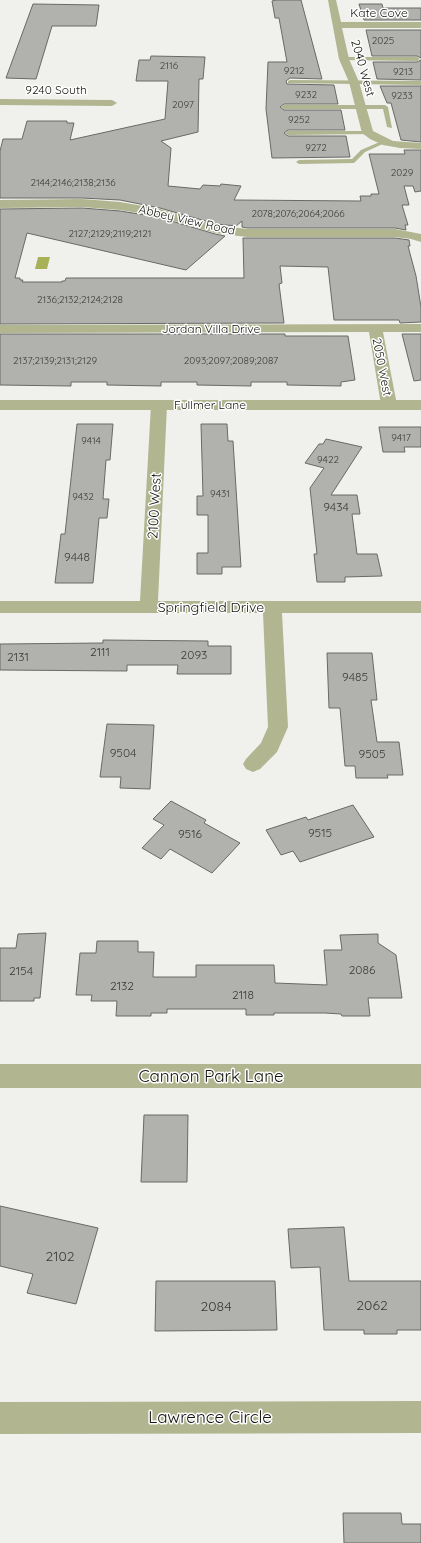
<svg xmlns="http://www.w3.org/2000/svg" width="421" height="1543" font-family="Quicksand,sans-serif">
<rect width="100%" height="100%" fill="#f0f1ed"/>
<polygon fill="#a9b158" points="38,257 50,257 47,269 35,269"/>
<g fill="#b1b1ae" stroke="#696a67">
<polygon points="276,0 301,0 322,79 290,78 286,81 287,84 334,85 338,104 284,104 280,107 284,110 341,110 345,130 288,130 284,133 288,136 346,136 350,157 272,158 266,109 268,62 287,62 279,18 275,18 272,1"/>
<polygon points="33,4 99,5 96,26 52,26 36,79 6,78"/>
<polygon points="359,4 382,4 383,8 421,8 421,20 364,20"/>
<polygon points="366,30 421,30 421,58 417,56 372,56"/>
<polygon points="151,56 205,57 203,79 199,79 198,132 161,141 171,148 168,186 200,189 203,185 220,186 221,184 241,186 234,200 361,201 360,196 371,196 371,194 379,194 369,154 405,154 404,150 421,150 421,191 415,192 413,186 404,186 409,205 402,205 408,225 405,225 406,230 395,228 247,228 242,227 242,221 236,226 216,224 160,208 120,200 82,198 0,198 0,151 3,139 22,139 27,121 67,121 67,123 74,123 70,140 165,119 168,81 136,81 139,60 150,60"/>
<polygon points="421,60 421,80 377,79 373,62 417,62"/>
<polygon points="380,86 421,86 421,142 401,140 391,103 387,103"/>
<polygon points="82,208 120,211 158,217 215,234 225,236 186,270 27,233 15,278 20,278 20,280 23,280 22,282 62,282 62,281 65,281 66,278 244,278 243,238 395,238 409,240 410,246 408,246 416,276 421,307 421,322 400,323 399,320 334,320 328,267 280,266 282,283 279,284 284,323 0,324 0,209"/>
<polygon points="0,334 285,334 285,336 348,336 355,380 341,382 341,386 287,385 287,382 251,382 251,386 197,385 197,382 161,382 161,386 107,385 107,382 71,382 71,386 0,385"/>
<polygon points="402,334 421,334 421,380 414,381"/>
<polygon points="77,424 113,424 110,460 106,460 103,499 109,499 107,518 99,518 93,583 55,583 61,534 65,534"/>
<polygon points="201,424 227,424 228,441 233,441 241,567 222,567 222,574 197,574 197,553 208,553 208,515 197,515 197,496 203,496"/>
<polygon points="379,427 421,427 421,447 404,447 405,452 383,452"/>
<polygon points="326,439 362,447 331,495 357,495 360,514 352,514 357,554 377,554 382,576 345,577 345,582 317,582 314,554 317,554 310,488 324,468 305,463 319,444 323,444"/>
<polygon points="103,640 208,641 208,646 231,646 231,674 177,674 178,665 127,665 127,671 0,670 0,644 103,643"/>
<polygon points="327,653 372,653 377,700 371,700 377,742 399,742 403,775 387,775 388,778 356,778 355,766 345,766 340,708 329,708"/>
<polygon points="107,724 154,725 150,789 120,788 121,777 100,777"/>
<polygon points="171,801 206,820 204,823 240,843 212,873 170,849 161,859 142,848 164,825 153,819"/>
<polygon points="353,805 374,837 300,862 293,851 281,855 266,830 306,817 308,820"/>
<polygon points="46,933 40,998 34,998 34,1001 0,1001 0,948 16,948 18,934"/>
<polygon points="378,934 378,943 396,955 402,998 368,998 370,1016 342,1016 341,1014 325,1013 274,1013 274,1015 246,1015 246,1009 167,1009 167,1013 151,1013 151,1016 116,1016 117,1001 91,1001 92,995 76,995 80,953 96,953 97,941 138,941 138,952 154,952 153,977 196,977 196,965 274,965 275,983 327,985 324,950 342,950 340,935"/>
<polygon points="144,1115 188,1115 187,1182 141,1182"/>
<polygon points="0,1206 98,1228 76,1304 27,1293 33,1274 0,1266"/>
<polygon points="344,1227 349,1281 421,1281 421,1330 397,1330 397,1334 364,1334 364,1330 324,1330 320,1267 291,1268 288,1229"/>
<polygon points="156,1281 275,1281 277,1330 155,1331"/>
<polygon points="343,1513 401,1513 402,1524 421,1524 421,1543 344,1543"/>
</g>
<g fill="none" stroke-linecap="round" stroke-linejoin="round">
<g fill="#b1b590" fill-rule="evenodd">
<polygon points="344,57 417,57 420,59 417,61 342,60 341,59"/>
<polygon points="290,80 421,81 421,85 288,83 288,81"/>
<polygon points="385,105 388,107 392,128 387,127 383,109 284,109 281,107 284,105"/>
<polygon points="368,131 371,133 370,134 288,135 285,133 288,131"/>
<polygon points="382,141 387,142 365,152 354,163 299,164 296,162 299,160 352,159 361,150"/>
</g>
<g fill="#b1b590" fill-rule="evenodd">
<polygon points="328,0 336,0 341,22 421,22 421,28 342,28 349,59 359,82 373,131 393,141 421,143 421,149 400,148 383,145 370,139 362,133 349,82 339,59"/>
<polygon points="0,99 112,100 117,103 112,106 0,105"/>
<polygon points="82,199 120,202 160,209 216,225 247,229 395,229 421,234 421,242 411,239 395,237 247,237 215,233 158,216 120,210 82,207 0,208 0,200"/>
<polygon points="421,324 421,332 383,332 397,405 394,408 389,410 384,408 381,405 369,332 0,333 0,325"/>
<polygon points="159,400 164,402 167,405 158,601 421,601 421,613 282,613 288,727 277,752 260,769 253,772 246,769 243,764 246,759 261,743 268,727 263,613 0,613 0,601 140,601 151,405 154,402"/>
<rect x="0" y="1064" width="421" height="24"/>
<polygon points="421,1401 421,1433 0,1434 0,1402"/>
</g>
<rect fill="#b1b590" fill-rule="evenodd" x="0" y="400" width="421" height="10"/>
</g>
<g text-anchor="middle" stroke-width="3" stroke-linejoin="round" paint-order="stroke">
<g font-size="10" fill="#3a3a38">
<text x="383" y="44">2025</text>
<text x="169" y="69">2116</text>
<text x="294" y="74">9212</text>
<text x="403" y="75">9213</text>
<text x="306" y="98">9232</text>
<text x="402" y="99">9233</text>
<text x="183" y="108">2097</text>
<text x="299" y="123">9252</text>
<text x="316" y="151">9272</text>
<text x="402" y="176">2029</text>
<text x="73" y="186">2144;2146;2138;2136</text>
<text x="298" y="217">2078;2076;2064;2066</text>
<text x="110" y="237">2127;2129;2119;2121</text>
<text x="80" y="303">2136;2132;2124;2128</text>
<text x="55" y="364">2137;2139;2131;2129</text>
<text x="231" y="364">2093;2097;2089;2087</text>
<text x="401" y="441">9417</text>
<text x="91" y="444">9414</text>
<text x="328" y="463">9422</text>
<text x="220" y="497">9431</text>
<text x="83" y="500">9432</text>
</g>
<g font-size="12" fill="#121211" stroke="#fffffe">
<text x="379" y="17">Kate Cove</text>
<text transform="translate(363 68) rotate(74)" y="4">2040 West</text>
<text x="56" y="94">9240 South</text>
<text transform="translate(187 220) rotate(13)" y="4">Abbey View Road</text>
<text x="211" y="333">Jordan Villa Drive</text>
<text transform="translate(382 367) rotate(79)" y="4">2050 West</text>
<text x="210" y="409">Fullmer Lane</text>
</g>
<g font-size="12" fill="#3a3a38">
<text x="336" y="511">9434</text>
<text x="77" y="561">9448</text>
<text x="100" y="656">2111</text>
<text x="194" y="659">2093</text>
<text x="18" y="661">2131</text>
<text x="355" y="681">9485</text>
<text x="123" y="757">9504</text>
<text x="372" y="758">9505</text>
<text x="320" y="837">9515</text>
<text x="190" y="838">9516</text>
<text x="362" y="974">2086</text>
<text x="21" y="975">2154</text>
<text x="122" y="990">2132</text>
<text x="243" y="999">2118</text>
</g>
<g font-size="14" fill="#121211" stroke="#fffffe">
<text transform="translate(154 506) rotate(-87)" y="5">2100 West</text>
<text x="211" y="612">Springfield Drive</text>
</g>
<g font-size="14" fill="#3a3a38">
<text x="60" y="1261">2102</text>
<text x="372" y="1310">2062</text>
<text x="216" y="1311">2084</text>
</g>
<g font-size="17" fill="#121211" stroke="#fffffe">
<text x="211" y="1082">Cannon Park Lane</text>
<text x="210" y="1423">Lawrence Circle</text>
</g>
</g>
</svg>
